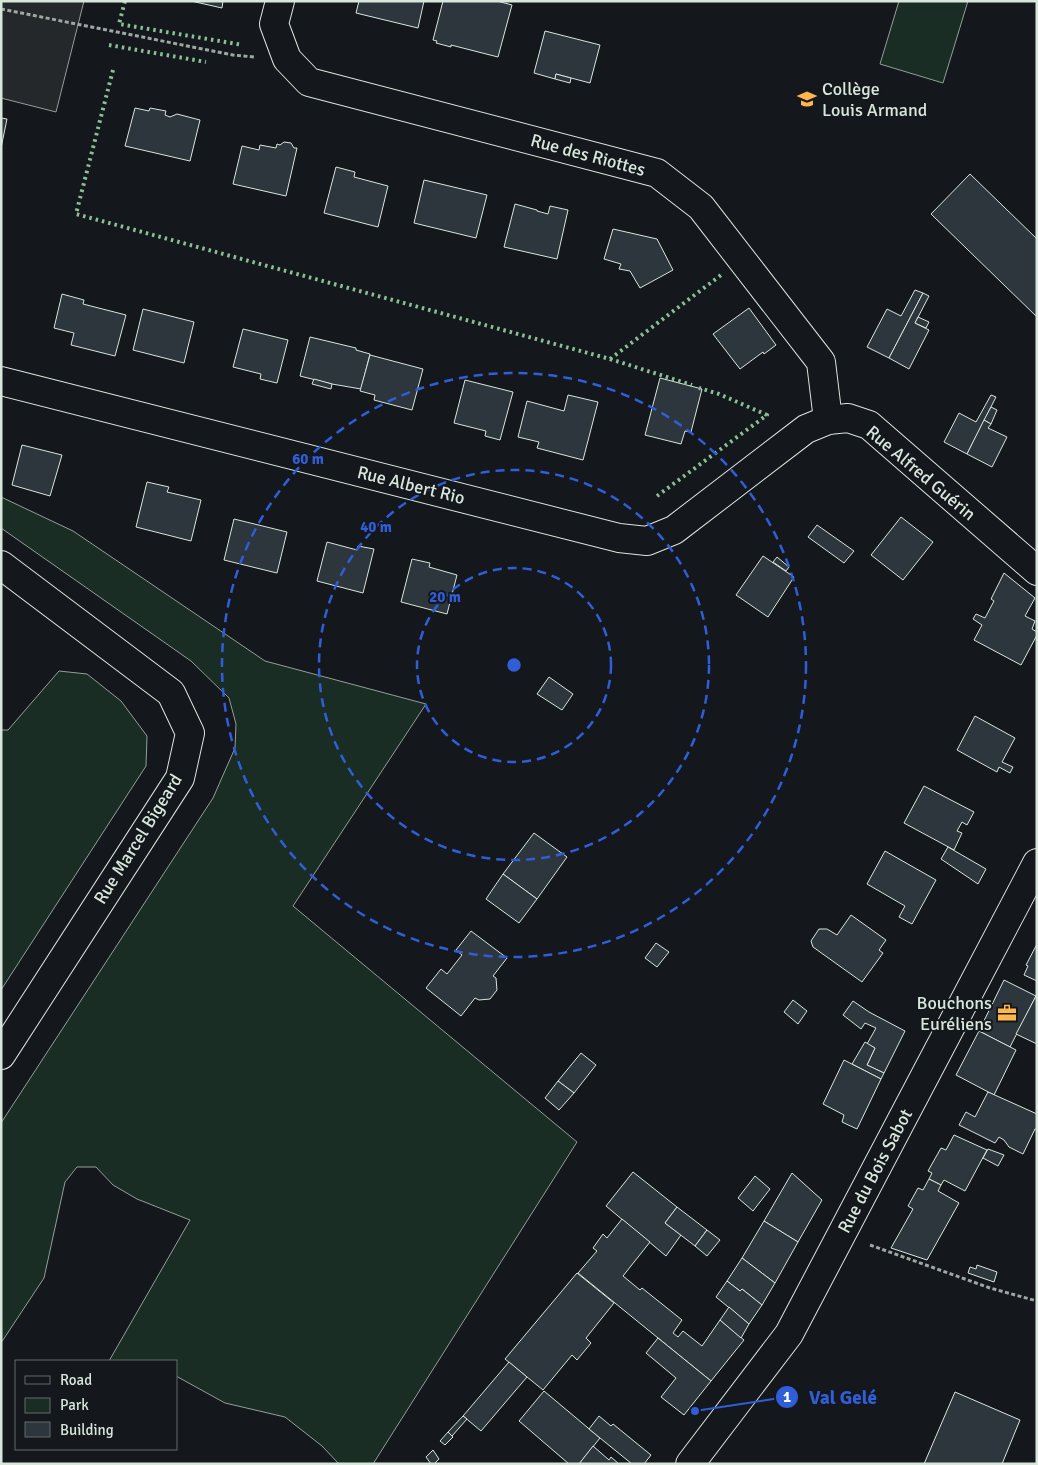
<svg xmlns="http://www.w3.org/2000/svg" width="1038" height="1465" font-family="Signika,sans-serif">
<rect width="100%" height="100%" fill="#14181c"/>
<g fill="#1a2d24" stroke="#939e99">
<polygon points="899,1 968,1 943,83 880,64"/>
<polygon points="1,497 73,531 265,661 426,704 293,906 577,1142 373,1464 339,1464 322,1446 285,1417 225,1403 176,1376 176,1361 109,1361 190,1220 137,1199 113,1185 96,1167 77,1167 65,1182 44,1278 1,1343 1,1123 213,798 235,748 236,724 229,698 191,661 1,528"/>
<polygon points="59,671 87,674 121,701 147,736 146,766 1,990 1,730 8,730"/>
</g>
<polygon fill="#24282b" stroke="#939e99" points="1,1 84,1 56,112 1,98"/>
<g fill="#2c363c" stroke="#d8e6dc">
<polygon points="191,1 223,1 222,8"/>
<polygon points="359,1 424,1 418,28 356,13"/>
<polygon points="443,1 497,1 512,5 498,57 451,45 451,47 436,43 437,41 433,40"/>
<polygon points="545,31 600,45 590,83 556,74 555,79 534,73"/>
<polygon points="556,74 571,78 570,83 555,79"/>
<polygon points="135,108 149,111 150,108 166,111 165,115 170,117 177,114 200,120 190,161 125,146"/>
<polygon points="1,118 7,119 1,148"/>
<polygon points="284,142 291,143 294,148 297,148 286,196 233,184 242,146 259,150 260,145 276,148 277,144 280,145"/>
<polygon points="336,167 355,172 354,177 388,186 378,227 324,213"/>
<polygon points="970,174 1037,239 1037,317 931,214"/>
<polygon points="424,180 487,195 476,238 414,223"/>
<polygon points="515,204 537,210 537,211 548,214 550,206 568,210 557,259 504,247"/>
<polygon points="613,229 657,239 673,270 640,288 630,271 619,269 621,264 604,259"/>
<polygon points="915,290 923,293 889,358 867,347 887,309 901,316"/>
<polygon points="923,293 929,296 915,323 929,330 909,369 889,358"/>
<polygon points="62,294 84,300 83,304 126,315 115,356 71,345 74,333 54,328"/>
<polygon points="749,308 776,345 764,354 763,352 740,369 713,334"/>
<polygon points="143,309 194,322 184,363 133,350"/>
<polygon points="918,317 929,322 926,328 915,323"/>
<polygon points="243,329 288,340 277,383 260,379 261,374 233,367"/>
<polygon points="310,337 356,348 356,350 370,354 361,389 332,384 300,376"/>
<polygon points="370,355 423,369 412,410 374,400 375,395 360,391"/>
<polygon points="660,378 702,389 691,432 685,431 681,444 645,435"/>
<polygon points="314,379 332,384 331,389 312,384"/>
<polygon points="465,380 513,392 500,440 485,436 486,431 454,423"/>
<polygon points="568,395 598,402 583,460 537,448 539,442 518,437 527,401 564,411"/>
<polygon points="991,395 996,397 967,454 944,442 959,413 976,422"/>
<polygon points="991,407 997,410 991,424 984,420"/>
<polygon points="984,420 991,424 988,428 1007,437 992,467 967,454"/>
<polygon points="22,445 62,455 50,496 12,485"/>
<polygon points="147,482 169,487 167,492 201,500 191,541 136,527"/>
<polygon points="901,517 933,542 903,580 871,555"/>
<polygon points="234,519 287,532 277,573 224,560"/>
<polygon points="817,525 854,551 844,563 808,537"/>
<polygon points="327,542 357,550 358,546 374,549 363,593 317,581"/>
<polygon points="763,556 794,577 768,617 736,595"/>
<polygon points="777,557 789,567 786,571 773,562"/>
<polygon points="412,559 430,563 429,567 457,575 447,614 401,602"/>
<polygon points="1004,573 1035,598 1025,616 1035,621 1032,629 1037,632 1037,635 1021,665 974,640 982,625 973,619 976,614 985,618 994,601 991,599"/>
<polygon points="549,677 573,694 562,710 537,694"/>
<polygon points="975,716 1015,738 1002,762 1013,767 1010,773 999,767 997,772 957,750"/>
<polygon points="924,786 974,812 967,825 962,822 957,831 962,833 954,850 904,823"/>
<polygon points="534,833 567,857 537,899 503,874"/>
<polygon points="948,847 986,869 978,884 941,859"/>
<polygon points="885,851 936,880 912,924 899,917 905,906 867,884"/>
<polygon points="503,874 537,899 519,923 486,899"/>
<polygon points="851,915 886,940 879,950 883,953 862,982 813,947 811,941 819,929 827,929 837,935"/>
<polygon points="471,931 507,958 493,976 496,978 497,990 490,999 479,1000 475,998 461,1016 426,988 441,969 447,974 462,955 456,950"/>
<polygon points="656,943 669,952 657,967 645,958"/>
<polygon points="1037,944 1037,981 1024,975 1028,966 1026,965"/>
<polygon points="1004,980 1036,996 1010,1047 979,1031"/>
<polygon points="1036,996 1037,997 1037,1044 1016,1034"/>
<polygon points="793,1000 807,1011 798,1024 784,1012"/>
<polygon points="853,1001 869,1012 905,1031 884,1073 867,1065 875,1048 867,1044 876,1028 865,1023 861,1029 843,1015"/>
<polygon points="979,1031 1016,1050 994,1095 956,1075"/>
<polygon points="865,1042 875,1048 867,1065 884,1073 881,1079 852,1064"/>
<polygon points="581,1053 596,1065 574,1093 558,1081"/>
<polygon points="844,1060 881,1079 857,1129 842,1122 844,1115 823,1104"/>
<polygon points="558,1081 574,1093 559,1110 545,1098"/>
<polygon points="988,1092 1037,1114 1037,1129 1035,1129 1023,1154 1009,1147 1004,1140 999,1137 995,1143 959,1125 966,1112 975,1117"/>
<polygon points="954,1135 987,1150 965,1191 944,1180 941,1185 929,1179 932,1173 928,1171 941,1148 946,1150"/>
<polygon points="988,1149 1004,1155 998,1166 983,1158"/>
<polygon points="633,1172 677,1207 665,1223 681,1235 666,1256 606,1206"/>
<polygon points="792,1173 822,1200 798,1242 764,1221"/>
<polygon points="755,1176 770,1189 753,1211 738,1198"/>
<polygon points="929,1179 941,1185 938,1191 959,1203 927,1260 891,1248 913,1209 908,1206 918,1188 923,1190"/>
<polygon points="677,1207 707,1230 695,1246 665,1223"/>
<polygon points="622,1219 650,1242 623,1276 640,1290 642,1288 682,1320 673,1333 678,1337 683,1331 702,1346 720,1320 744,1340 711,1381 578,1273 597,1251 593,1248 603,1234 607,1238"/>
<polygon points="764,1221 798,1242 775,1283 742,1258"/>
<polygon points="707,1230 720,1240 707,1256 695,1246"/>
<polygon points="742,1258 775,1283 762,1305 742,1289 740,1291 727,1281"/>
<polygon points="977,1265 997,1272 994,1282 968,1273 970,1267 976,1269"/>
<polygon points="577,1273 614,1303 586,1338 591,1343 577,1360 572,1355 543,1390 505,1359"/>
<polygon points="727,1281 740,1291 742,1289 762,1305 749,1324 716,1297"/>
<polygon points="729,1307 749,1324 741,1338 720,1320"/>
<polygon points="658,1338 711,1381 684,1415 661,1397 676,1378 646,1353"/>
<polygon points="509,1362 527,1377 481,1431 463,1416"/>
<polygon points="544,1391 600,1438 579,1464 569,1464 519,1421"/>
<polygon points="955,1392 1020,1420 1002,1464 924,1464"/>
<polygon points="463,1416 467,1419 452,1436 448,1432"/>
<polygon points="599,1416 611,1426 613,1424 651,1455 644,1464 632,1464 589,1429"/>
<polygon points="448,1432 453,1437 445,1445 440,1441"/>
<polygon points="593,1446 609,1460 611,1457 619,1464 579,1464"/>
<polygon points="433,1450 439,1459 434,1464 431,1464 426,1457"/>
</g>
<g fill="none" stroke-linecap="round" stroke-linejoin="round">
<g stroke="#d8e6dc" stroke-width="30">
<g id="minor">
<polyline points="280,1 274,24 287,59 309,82 657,173 701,207 821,362 828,420"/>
<polyline points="1,381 619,538 647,541 674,530 806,429 828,420 848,418 869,425 1037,571"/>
<polyline points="1,565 171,693 190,733 180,778 1,1055"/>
</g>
</g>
<g stroke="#d8e6dc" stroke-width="30">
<polyline id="major" points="690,1464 789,1334 1037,863"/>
</g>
<g stroke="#9da8a2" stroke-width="3" stroke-dasharray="4 2.5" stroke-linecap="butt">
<polyline points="1,9 233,55 254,57"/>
<polyline points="870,1245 990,1288 1037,1301"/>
</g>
<use href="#minor" stroke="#14181c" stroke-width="28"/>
<use href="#major" stroke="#14181c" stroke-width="28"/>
<g stroke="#8ac095" stroke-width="4" stroke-dasharray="2.5 4" stroke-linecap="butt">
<polyline points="125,1 119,24 243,45"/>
<polyline points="109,45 206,62"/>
<polyline points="113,70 76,214 610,359 721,275"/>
<polyline points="610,359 692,385"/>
<polyline points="657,496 767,415 719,394 699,388"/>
</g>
</g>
<g fill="none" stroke="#305dd8" stroke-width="2.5" stroke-dasharray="9 6">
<circle cx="514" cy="665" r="97"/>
<circle cx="514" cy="665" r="195"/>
<circle cx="514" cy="665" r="292"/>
</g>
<defs>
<g id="school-bare" transform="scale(1.5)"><path d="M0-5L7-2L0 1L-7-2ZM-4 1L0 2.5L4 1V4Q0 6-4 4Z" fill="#ffb74d" stroke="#14181c" stroke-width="2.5" paint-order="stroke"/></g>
<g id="office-bare" transform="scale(1.5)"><path d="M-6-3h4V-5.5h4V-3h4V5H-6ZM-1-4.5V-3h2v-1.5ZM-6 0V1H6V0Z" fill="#ffb74d" stroke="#14181c" stroke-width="2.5" paint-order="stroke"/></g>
</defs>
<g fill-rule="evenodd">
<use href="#school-bare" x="807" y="99"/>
<use href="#office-bare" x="1007" y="1013"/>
</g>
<g text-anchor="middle" stroke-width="4" stroke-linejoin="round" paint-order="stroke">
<g font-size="18" fill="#d8e6dc" stroke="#14181c" text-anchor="start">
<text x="822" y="95">Collège<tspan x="822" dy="21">Louis Armand</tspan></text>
<text x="992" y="1009" text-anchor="end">Bouchons<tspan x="992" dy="21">Euréliens</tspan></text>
</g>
<g font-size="18" fill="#d8e6dc" stroke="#14181c">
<text transform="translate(588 155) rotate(15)" y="6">Rue des Riottes</text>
<text transform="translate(921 473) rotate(40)" y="6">Rue Alfred Guérin</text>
<text transform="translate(411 485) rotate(14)" y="6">Rue Albert Rio</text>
<text transform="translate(138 839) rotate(-58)" y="6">Rue Marcel Bigeard</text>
<text transform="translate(875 1171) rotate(-62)" y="6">Rue du Bois Sabot</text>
</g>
</g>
<circle cx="514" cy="665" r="8" fill="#305dd8" stroke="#14181c" stroke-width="2.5"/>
<g font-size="15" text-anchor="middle" font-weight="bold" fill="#305dd8" stroke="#14181c" stroke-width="4" stroke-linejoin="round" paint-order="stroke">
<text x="308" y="464">60 m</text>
<text x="376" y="532">40 m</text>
<text x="445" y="602">20 m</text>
</g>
<path fill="none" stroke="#305dd8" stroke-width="2" d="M695 1411L787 1397"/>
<g fill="#305dd8" stroke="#14181c" stroke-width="2">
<circle cx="695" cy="1411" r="5"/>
<circle cx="787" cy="1397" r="12"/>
</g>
<g font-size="15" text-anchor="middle" font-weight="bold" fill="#fff">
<text x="787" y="1402">1</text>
</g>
<g font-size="19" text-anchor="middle" font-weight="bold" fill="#305dd8" stroke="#14181c" stroke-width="4" stroke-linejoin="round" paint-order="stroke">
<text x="843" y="1404">Val Gelé</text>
</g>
<rect width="1038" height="1465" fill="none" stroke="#d8e6dc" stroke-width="5"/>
<rect x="15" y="1360" width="162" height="90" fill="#14181c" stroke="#626a69"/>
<rect x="25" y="1376" width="25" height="8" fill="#14181c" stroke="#626a69"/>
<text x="60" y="1385" font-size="15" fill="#d8e6dc">Road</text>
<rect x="25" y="1398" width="25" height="15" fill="#1a2d24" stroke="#626a69"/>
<text x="60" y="1410" font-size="15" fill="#d8e6dc">Park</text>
<rect x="25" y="1422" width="25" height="15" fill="#2c363c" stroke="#626a69"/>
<text x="60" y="1435" font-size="15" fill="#d8e6dc">Building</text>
</svg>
